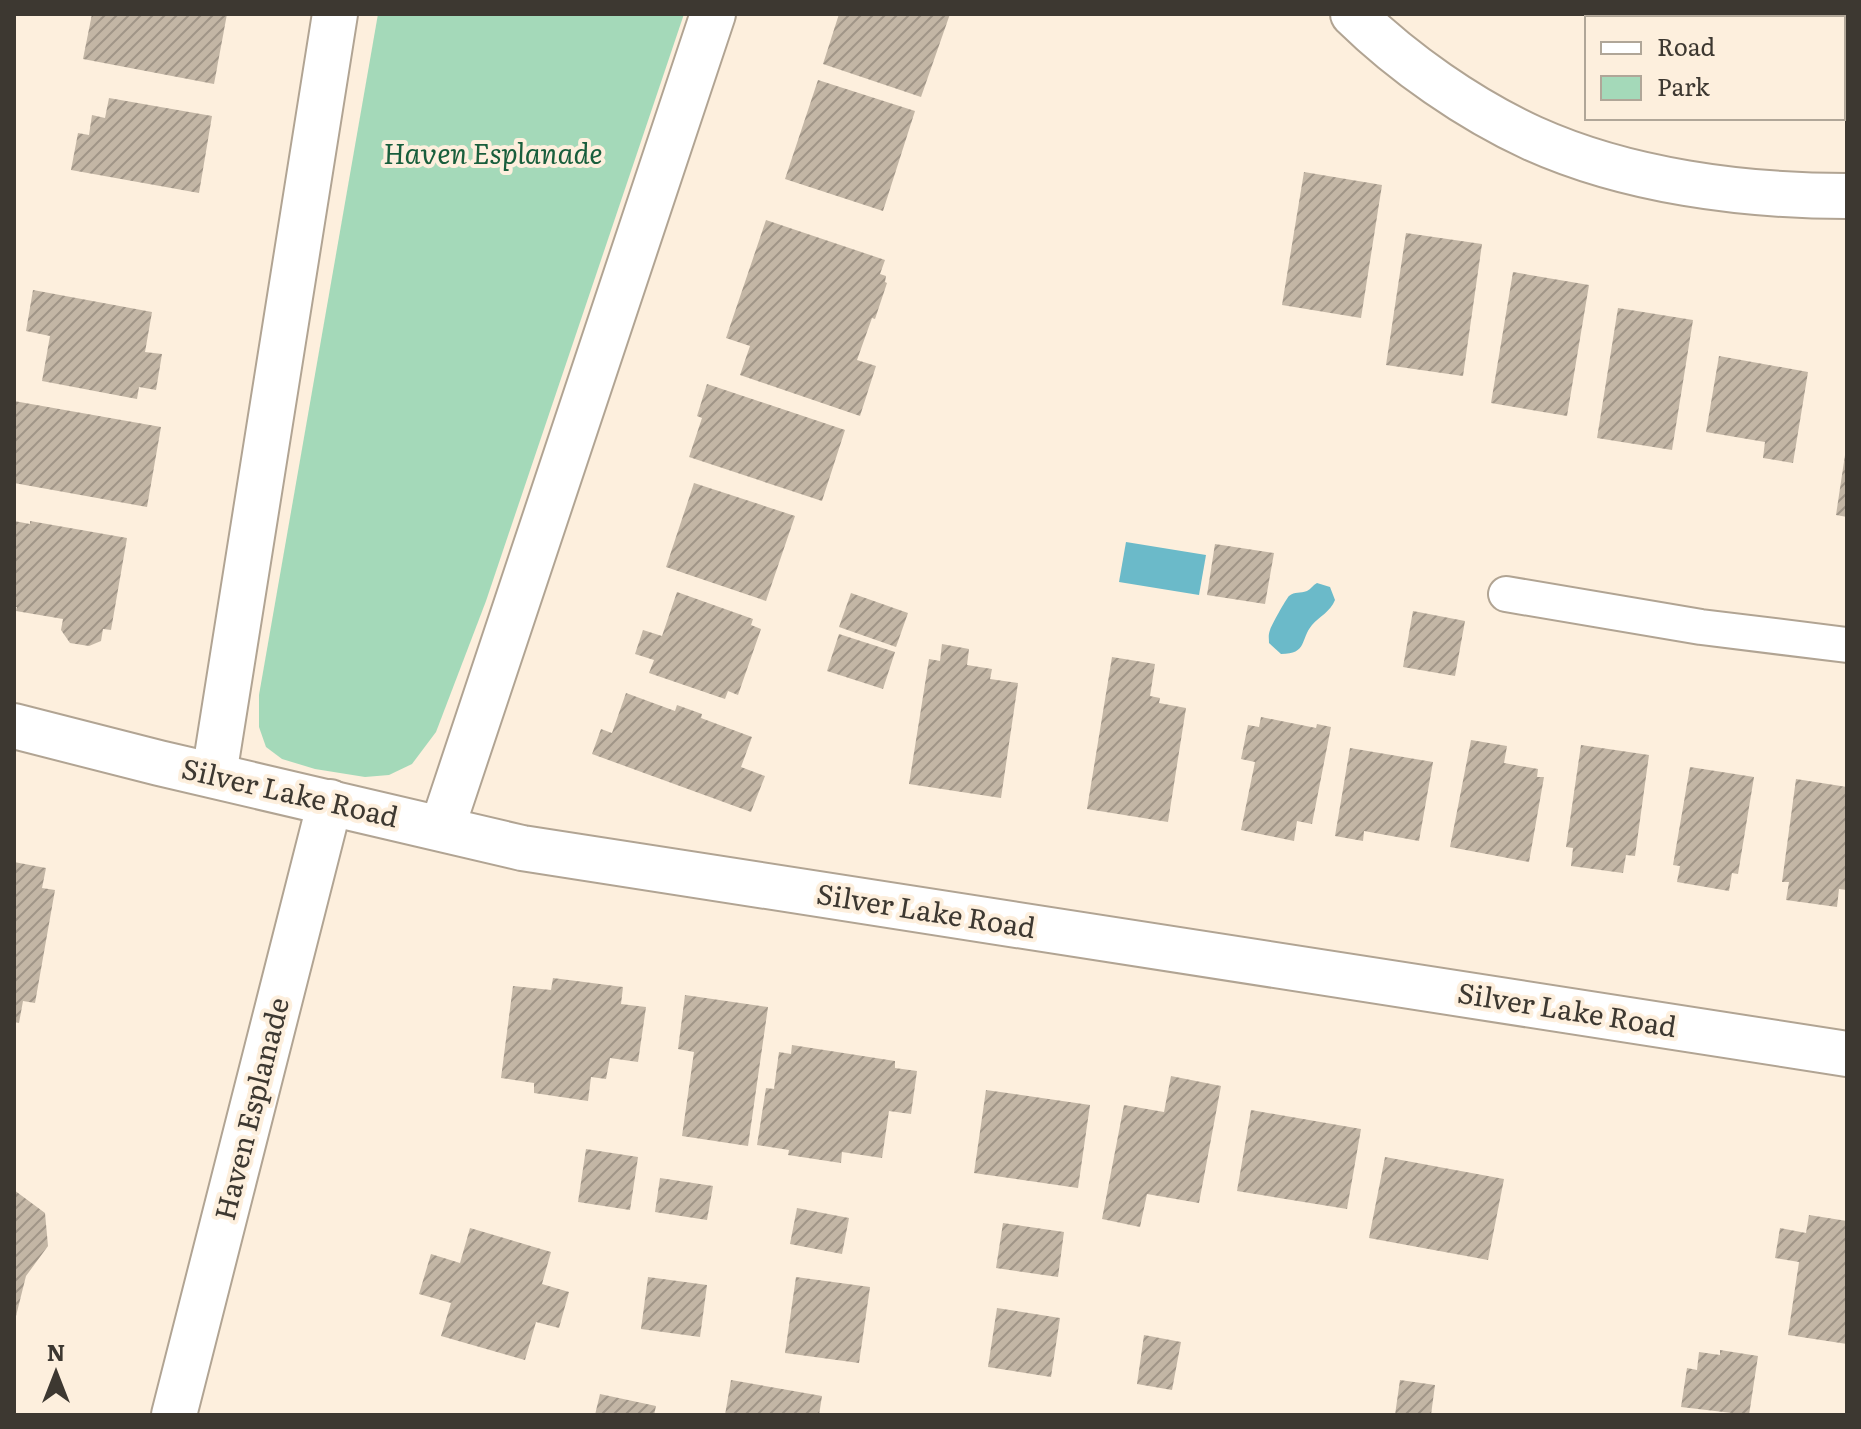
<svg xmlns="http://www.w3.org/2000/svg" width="1861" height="1429" font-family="Literata,serif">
<defs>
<pattern id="building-hatch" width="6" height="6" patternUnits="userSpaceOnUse" patternTransform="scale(2)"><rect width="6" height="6" fill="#c3b6a5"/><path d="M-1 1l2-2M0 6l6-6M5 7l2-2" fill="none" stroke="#a09587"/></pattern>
</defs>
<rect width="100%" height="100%" fill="#fdefdd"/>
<polygon fill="#a4d9b9" points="378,14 684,14 486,601 436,732 412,764 389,775 365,777 315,769 282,759 266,747 259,727 259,695"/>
<g fill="#6bbac9">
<polygon points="1126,542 1206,555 1199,595 1119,582"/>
<path d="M1317,583l13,4 5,13c-5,12 -15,16 -23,25 -12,14 -4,29 -31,29l-12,-11c0,-6 -1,-7 1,-13 1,-4 16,-31 19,-34 6,-5 11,-2 18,-5 4,-2 6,-6 10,-8z"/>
</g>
<g fill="url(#building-hatch)">
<polygon points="92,14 227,14 214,84 83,59"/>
<polygon points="839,14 950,14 921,97 823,64"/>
<polygon points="1633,14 1703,14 1701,18 1631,18"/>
<polygon points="1729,14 1809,14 1808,18 1728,18"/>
<polygon points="1832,14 1847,14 1847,42 1843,34 1843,18 1834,18"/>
<polygon points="818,80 915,111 883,211 785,179"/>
<polygon points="109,98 212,116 199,193 71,170 78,133 89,135 92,115 105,118"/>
<polygon points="1304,172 1382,185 1361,318 1282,305"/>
<polygon points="766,220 885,260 880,274 886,276 885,282 887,283 875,319 872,318 857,360 876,366 860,416 740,375 750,346 726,338"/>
<polygon points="1406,233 1482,244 1463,376 1386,365"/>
<polygon points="1513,272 1589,285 1567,416 1491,403"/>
<polygon points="33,290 152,312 145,352 162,354 156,390 139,387 137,399 42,381 50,336 26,331"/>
<polygon points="1618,308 1693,320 1672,450 1597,438"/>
<polygon points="1719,356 1808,372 1793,463 1763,458 1765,442 1706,432"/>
<polygon points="707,384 845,430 822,501 689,457 702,418 697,416"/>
<polygon points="14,401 161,427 147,507 14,483"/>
<polygon points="1845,455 1847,455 1847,517 1836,515"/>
<polygon points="694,483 795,516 766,601 666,567"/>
<polygon points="14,521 30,524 30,521 127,538 111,630 103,629 101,641 89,646 70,643 61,630 63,619 16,611 17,607 14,607"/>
<polygon points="1215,544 1274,553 1265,604 1207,595"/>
<polygon points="677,592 753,619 751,625 761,629 738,695 728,691 725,699 649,673 654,660 635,654 643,630 662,636"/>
<polygon points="851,593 908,613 896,647 839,627"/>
<polygon points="1413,611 1465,621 1455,676 1403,667"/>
<polygon points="839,634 895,652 883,689 827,671"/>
<polygon points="942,644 969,649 967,665 992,669 990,679 1018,683 1001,798 909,784 929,659 940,661"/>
<polygon points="1112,657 1155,664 1150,696 1160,698 1159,703 1186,708 1168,822 1087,809"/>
<polygon points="626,693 675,711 677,705 702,714 701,718 752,737 741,767 765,776 751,812 592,754 601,729 612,733"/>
<polygon points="1261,717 1316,728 1317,724 1331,727 1312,824 1297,821 1294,841 1241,830 1255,762 1241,759 1248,725 1259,727"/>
<polygon points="1471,740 1507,746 1504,763 1538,769 1537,777 1544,777 1529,862 1450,847"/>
<polygon points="1581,745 1649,755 1635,856 1626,855 1623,873 1571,866 1573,848 1566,847"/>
<polygon points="1350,748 1433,762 1419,841 1364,831 1363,841 1335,836"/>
<polygon points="1690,767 1754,777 1738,874 1732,873 1729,891 1677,882 1680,866 1673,865"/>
<polygon points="1796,779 1847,787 1847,890 1839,889 1837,907 1786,900 1789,882 1782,882"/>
<polygon points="14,862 46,868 42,888 55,890 35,1003 23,1001 19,1023 14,1022"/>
<polygon points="553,978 623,987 621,1004 646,1007 638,1062 610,1058 606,1079 591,1077 588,1101 534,1093 534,1083 501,1078 513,986 551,990"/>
<polygon points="685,995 768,1007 748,1146 682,1136 694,1052 678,1049"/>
<polygon points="792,1045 895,1061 895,1068 917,1071 911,1114 889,1111 882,1158 842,1152 841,1163 788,1155 789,1150 757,1145 766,1088 774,1089 779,1052 791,1054"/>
<polygon points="1171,1076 1221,1086 1199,1203 1147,1194 1140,1227 1102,1219 1124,1105 1164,1112"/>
<polygon points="986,1090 1090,1105 1078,1188 974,1173"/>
<polygon points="1251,1110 1361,1129 1347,1209 1237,1191"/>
<polygon points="586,1149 638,1157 630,1210 578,1202"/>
<polygon points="1385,1157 1504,1179 1488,1260 1369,1238"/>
<polygon points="660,1178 713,1186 707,1220 655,1212"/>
<polygon points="14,1190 45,1213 48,1246 26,1276 15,1320"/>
<polygon points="797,1208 849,1218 842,1254 790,1244"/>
<polygon points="1809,1215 1847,1221 1847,1344 1788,1335 1799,1262 1775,1258 1780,1228 1806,1233"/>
<polygon points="1003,1223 1064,1232 1058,1277 996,1268"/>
<polygon points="470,1228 551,1252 542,1284 569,1292 559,1328 536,1322 525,1360 441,1336 451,1303 419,1294 431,1254 460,1263"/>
<polygon points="648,1277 707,1285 700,1337 641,1329"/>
<polygon points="796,1277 870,1287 859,1363 785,1353"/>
<polygon points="997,1308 1060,1318 1051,1377 988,1367"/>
<polygon points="1144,1335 1181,1342 1172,1390 1137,1384"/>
<polygon points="1720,1350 1758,1356 1749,1415 1681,1407 1687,1368 1697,1370 1699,1352 1720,1355"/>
<polygon points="731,1380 822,1396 819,1415 725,1415"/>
<polygon points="1400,1380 1435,1385 1431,1415 1395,1415"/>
<polygon points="600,1394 656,1406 654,1415 595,1415"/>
</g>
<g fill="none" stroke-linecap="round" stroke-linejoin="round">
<g stroke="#b1a493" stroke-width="38">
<polyline id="service" points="1506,594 1701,627 1847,645"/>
</g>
<g stroke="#b1a493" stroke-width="48">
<g id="minor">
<polyline points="14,726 159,763 522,848 1847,1054"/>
<polyline points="214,775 335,14"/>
<polyline points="442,828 713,14"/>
<polyline points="174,1415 330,802"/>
</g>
</g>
<g stroke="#b1a493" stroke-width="48">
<path id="tertiary" d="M1353,14c50,49 116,95 179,124 95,43 211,58 315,58"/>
</g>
<use href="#service" stroke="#fff" stroke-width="34"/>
<use href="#minor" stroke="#fff" stroke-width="44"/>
<use href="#tertiary" stroke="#fff" stroke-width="44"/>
</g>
<g text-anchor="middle" stroke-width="8" stroke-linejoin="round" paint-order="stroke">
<g font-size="28" font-style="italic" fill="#185e3c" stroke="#fdefdd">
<text x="493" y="164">Haven Esplanade</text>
</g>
<g font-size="28" fill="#3d3831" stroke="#fdefdd">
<text transform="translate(290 793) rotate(13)" y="10">Silver Lake Road</text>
<text transform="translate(926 911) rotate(9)" y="10">Silver Lake Road</text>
<text transform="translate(1567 1010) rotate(9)" y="10">Silver Lake Road</text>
<text transform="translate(252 1109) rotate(-76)" y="10">Haven Esplanade</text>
</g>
</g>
<rect width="1861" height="1429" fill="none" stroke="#3d3831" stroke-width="32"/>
<rect x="1585" y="16" width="260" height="104" fill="#fdefdd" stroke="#b0a698" stroke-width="2"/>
<rect x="1601" y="42" width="40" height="12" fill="#ffffff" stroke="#b0a698" stroke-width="2"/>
<text x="1657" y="56" font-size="24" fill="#3d3831">Road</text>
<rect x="1601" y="76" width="40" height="24" fill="#a4d9b9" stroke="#b0a698" stroke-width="2"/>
<text x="1657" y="96" font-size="24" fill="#3d3831">Park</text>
<g transform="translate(56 1373)" stroke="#fdefdd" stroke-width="6" paint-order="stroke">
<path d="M0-6L14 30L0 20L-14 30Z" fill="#3d3831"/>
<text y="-12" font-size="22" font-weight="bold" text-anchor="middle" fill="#3d3831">N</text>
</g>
</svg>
